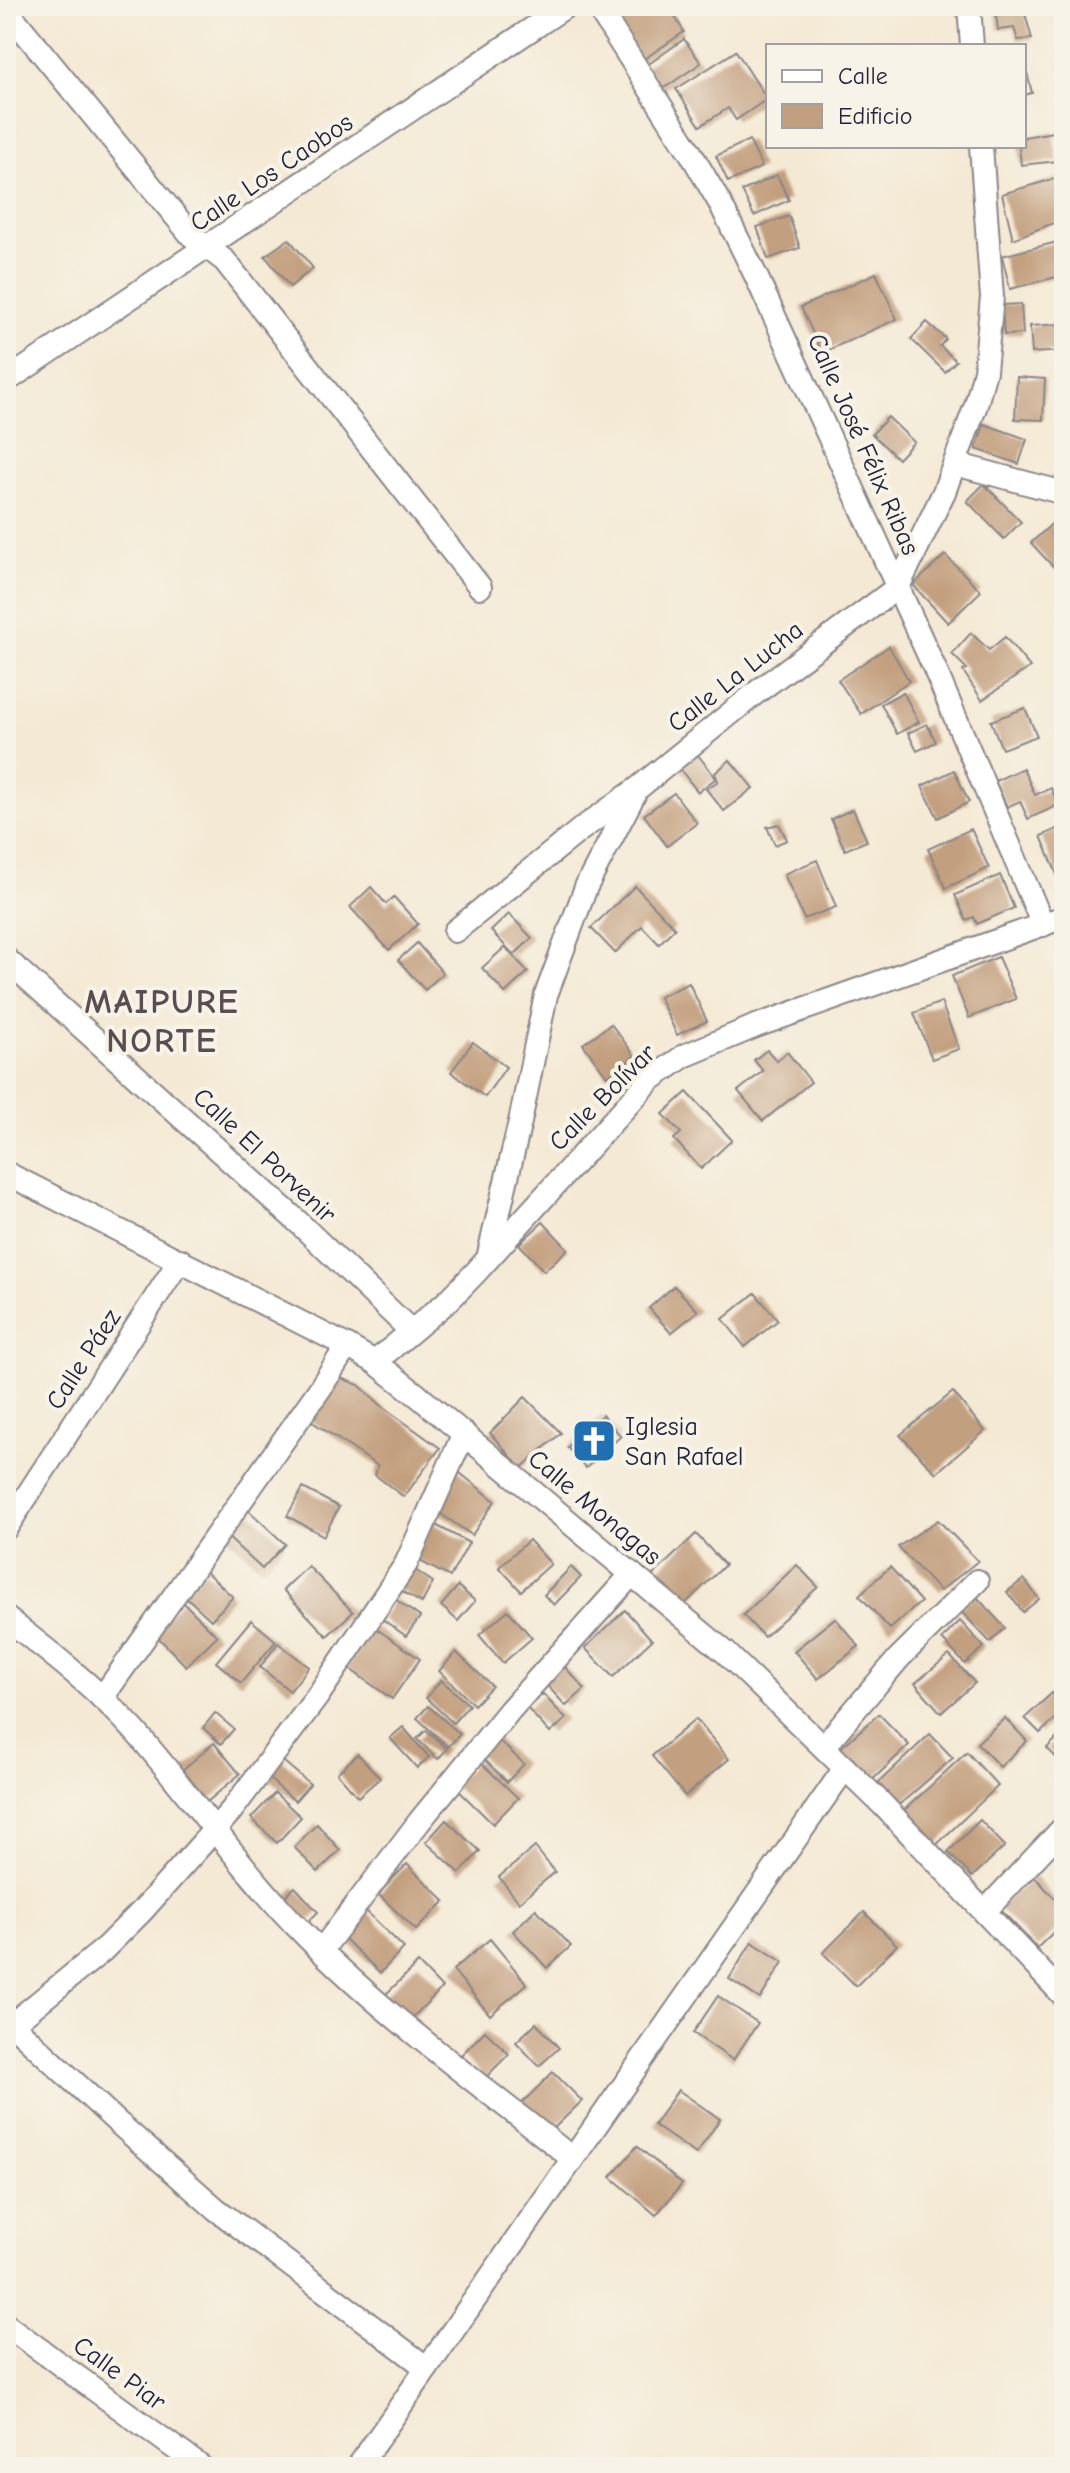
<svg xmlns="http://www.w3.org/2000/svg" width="1070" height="2473" font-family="'Comic Neue',sans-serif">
<rect width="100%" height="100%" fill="#f7f3e8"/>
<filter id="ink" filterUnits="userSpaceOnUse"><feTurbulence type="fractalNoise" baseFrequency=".0125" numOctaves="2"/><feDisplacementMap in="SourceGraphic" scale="16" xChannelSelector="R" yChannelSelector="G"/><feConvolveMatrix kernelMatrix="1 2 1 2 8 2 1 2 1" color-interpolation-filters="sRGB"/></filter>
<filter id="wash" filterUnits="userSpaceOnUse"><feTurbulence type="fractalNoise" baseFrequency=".006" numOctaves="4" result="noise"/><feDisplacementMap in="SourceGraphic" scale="32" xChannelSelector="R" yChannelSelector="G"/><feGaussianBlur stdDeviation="1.8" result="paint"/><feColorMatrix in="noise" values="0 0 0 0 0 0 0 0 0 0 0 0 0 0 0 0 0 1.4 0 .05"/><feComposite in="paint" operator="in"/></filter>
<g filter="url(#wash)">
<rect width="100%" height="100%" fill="#f4e9d4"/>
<g id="blocks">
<g fill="#c29f7e">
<polygon points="622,6 669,6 684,32 641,61 612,12"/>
<polygon points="995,6 1023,6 1032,39 1018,40 1014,28 998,30"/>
<polygon points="684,39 701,63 663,89 646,66"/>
<polygon points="736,51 767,99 736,120 728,108 700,126 676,89"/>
<polygon points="1024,60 1032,93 1024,95"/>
<polygon points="1053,132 1058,161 1021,165 1019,146 1024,146 1024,137"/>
<polygon points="749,140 762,167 728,182 716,156"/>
<polygon points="777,175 789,200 754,216 742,191"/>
<polygon points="1060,177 1064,193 1064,219 1013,239 1002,194"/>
<polygon points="789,216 800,248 768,259 757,227"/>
<polygon points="289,239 313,268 290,287 265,256"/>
<polygon points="1061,241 1064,275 1010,289 1002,256"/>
<polygon points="876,273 897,319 822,353 801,307"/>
<polygon points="1021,304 1023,334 1004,335 1002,305"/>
<polygon points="927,322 946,339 940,346 956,361 945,372 911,339"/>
<polygon points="1064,324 1064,351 1032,353 1030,326"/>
<polygon points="1017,377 1045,379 1043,420 1015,419"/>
<polygon points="888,417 914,442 898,459 872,434"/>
<polygon points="984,424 1027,439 1019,464 976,449"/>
<polygon points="984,484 1021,522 1004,539 967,501"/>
<polygon points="1058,518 1064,525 1064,571 1060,574 1031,543"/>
<polygon points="945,555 981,591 948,623 913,585"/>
<polygon points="971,633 989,650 1005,637 1030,667 982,700 963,671 967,669 952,654"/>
<polygon points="889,646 909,681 861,714 838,680"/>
<polygon points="903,692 919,722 897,734 881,704"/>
<polygon points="1025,708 1037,736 1002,749 991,721"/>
<polygon points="927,724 936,742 917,751 908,733"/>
<polygon points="694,750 716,778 698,792 676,764"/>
<polygon points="730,760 753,788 724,811 706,789 718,781 715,773"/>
<polygon points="1023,768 1035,795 1051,788 1059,805 1028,819 1020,801 1007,807 995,781"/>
<polygon points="954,770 969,802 938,818 922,786"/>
<polygon points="674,793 697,823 667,846 644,815"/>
<polygon points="853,809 867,841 845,850 831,819"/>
<polygon points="779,824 787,840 775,845 767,827"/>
<polygon points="1064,826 1064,883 1061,884 1041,836"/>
<polygon points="971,829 989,868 946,888 928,849"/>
<polygon points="817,860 836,907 804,919 784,874"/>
<polygon points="1000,875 1014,908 977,924 974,917 966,920 955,895"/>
<polygon points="635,886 675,928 659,944 642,926 615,953 591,928"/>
<polygon points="371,887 386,904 394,897 418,924 389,950 350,907"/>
<polygon points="509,914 532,938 514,955 491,931"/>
<polygon points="417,943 443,973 425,990 398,960"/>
<polygon points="505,947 528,972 505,993 482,968"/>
<polygon points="998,957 1016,999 969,1018 952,976"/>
<polygon points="689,983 707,1021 677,1035 659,997"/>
<polygon points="941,1002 959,1049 932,1059 914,1013"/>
<polygon points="611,1024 635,1056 607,1076 583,1044"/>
<polygon points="473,1042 506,1067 485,1097 451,1072"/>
<polygon points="767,1050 777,1061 787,1052 811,1082 763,1121 738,1091 763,1071 754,1060"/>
<polygon points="687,1092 732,1140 701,1169 674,1139 681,1133 663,1114"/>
<polygon points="543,1222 568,1249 544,1271 519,1244"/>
<polygon points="674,1286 698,1311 671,1333 649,1308"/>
<polygon points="755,1293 778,1320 745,1347 723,1319"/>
<polygon points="333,1375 359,1385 383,1407 440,1448 404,1497 375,1475 378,1466 308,1419"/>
<polygon points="953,1392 985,1431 936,1473 900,1435"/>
<polygon points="525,1397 561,1433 521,1468 490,1433"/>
<polygon points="602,1415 621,1436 586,1468 567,1447"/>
<polygon points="455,1469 495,1501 472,1535 435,1510"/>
<polygon points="303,1488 339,1507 324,1536 287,1516"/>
<polygon points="246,1508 285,1544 262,1569 223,1533"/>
<polygon points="938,1520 978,1561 940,1591 898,1547"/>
<polygon points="432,1523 469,1543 450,1577 414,1558"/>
<polygon points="696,1534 725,1565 681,1608 651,1577"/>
<polygon points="529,1540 551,1564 521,1591 499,1567"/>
<polygon points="797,1565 818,1587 764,1637 743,1615"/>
<polygon points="308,1566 353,1612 327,1636 283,1590"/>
<polygon points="409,1566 433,1582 422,1603 398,1589"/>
<polygon points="571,1567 581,1577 554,1605 544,1595"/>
<polygon points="890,1567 921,1602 890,1629 859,1595"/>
<polygon points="205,1571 233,1597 211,1620 183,1594"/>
<polygon points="1024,1579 1039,1599 1023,1612 1007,1592"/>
<polygon points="458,1586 475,1601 458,1621 441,1606"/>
<polygon points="975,1595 1005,1628 990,1642 959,1609"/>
<polygon points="395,1599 420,1617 406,1636 382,1619"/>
<polygon points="182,1601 217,1636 186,1666 152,1631"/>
<polygon points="508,1610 532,1638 503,1663 479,1635"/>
<polygon points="625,1610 652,1640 613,1677 585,1648"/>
<polygon points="835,1618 859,1646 818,1679 794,1651"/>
<polygon points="251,1620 276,1641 241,1683 216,1662"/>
<polygon points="960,1621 984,1647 965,1664 942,1639"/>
<polygon points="374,1627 420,1659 392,1699 347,1667"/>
<polygon points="278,1643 309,1667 290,1691 260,1667"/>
<polygon points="456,1652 492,1686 474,1705 439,1671"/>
<polygon points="949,1655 975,1683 941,1713 915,1683"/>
<polygon points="563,1665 585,1689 566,1706 544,1682"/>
<polygon points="441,1680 469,1705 453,1723 426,1698"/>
<polygon points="1052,1693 1064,1706 1064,1711 1040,1733 1025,1718"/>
<polygon points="543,1694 566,1719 550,1733 527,1708"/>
<polygon points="428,1706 460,1734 448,1747 417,1718"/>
<polygon points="215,1713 234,1729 221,1744 203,1728"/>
<polygon points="879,1714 909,1745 868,1784 836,1752"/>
<polygon points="1005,1718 1027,1741 1000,1767 977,1743"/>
<polygon points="696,1719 729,1759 685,1796 652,1756"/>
<polygon points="403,1727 429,1757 417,1768 390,1738"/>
<polygon points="426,1730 447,1749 438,1759 417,1739"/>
<polygon points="1064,1731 1064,1766 1047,1748"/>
<polygon points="930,1734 953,1758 899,1805 878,1783"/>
<polygon points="494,1736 524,1764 507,1782 478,1753"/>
<polygon points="214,1743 240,1774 207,1802 181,1771"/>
<polygon points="967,1752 998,1786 932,1849 898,1816"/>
<polygon points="358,1754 380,1778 358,1797 337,1773"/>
<polygon points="276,1755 310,1784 295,1801 261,1772"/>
<polygon points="478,1760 518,1798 493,1824 453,1785"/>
<polygon points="275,1793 301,1817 277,1843 251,1818"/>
<polygon points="446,1820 480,1851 460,1873 426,1842"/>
<polygon points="980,1820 1005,1846 972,1877 948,1852"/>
<polygon points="317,1824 340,1850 318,1872 294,1847"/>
<polygon points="535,1847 555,1872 519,1902 499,1877"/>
<polygon points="407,1864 445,1901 416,1930 378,1894"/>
<polygon points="1035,1877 1064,1909 1064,1922 1037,1948 998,1907"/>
<polygon points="295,1887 318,1912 304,1926 280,1901"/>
<polygon points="362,1907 404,1948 380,1973 338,1932"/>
<polygon points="536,1909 571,1946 547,1968 513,1931"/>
<polygon points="864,1912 897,1945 856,1986 823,1953"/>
<polygon points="490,1939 527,1984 490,2015 453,1970"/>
<polygon points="752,1942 783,1962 760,1999 729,1979"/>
<polygon points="418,1963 442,1988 406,2024 381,1999"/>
<polygon points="718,1996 758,2023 733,2060 693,2033"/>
<polygon points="536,2023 559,2048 539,2066 516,2042"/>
<polygon points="485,2031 509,2054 485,2078 461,2055"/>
<polygon points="553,2072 582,2101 551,2131 522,2103"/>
<polygon points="678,2090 720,2119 696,2154 654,2125"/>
<polygon points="637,2146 682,2184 656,2215 611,2177"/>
</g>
</g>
</g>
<g filter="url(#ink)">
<use href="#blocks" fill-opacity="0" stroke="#8b8688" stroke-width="2"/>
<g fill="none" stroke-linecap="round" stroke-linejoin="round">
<g stroke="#8b8688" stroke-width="26">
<g id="street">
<polyline points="597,6 690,152 721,205 756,276 934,667 1043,925"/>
<polyline points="969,6 972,46"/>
<polyline points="6,9 191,235 225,261 480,587"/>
<polyline points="6,381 566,6"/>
<polyline points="955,464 1064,493"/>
<polyline points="455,931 580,830 637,789 757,692 898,587 944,492 976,405 985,371 992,297 981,146"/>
<polyline points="6,959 297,1221 411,1331"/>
<polyline points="6,1173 347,1346 375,1362 417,1395 725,1652 882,1804 1064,1996"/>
<polyline points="489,1254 520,1122 546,995 586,887 635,793"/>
<polyline points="375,1362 449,1300 476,1272 650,1080 684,1056 756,1026 1064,917"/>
<polyline points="6,1528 180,1260"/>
<path d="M6,1618c45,35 90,70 128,112 59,67 109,143 172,206 81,82 176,150 266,222"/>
<polyline points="102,1698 319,1390 347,1346"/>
<polyline points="824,1746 899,1658 977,1581"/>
<polyline points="985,1911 1064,1827"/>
<polyline points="321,1951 419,1822 510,1710 632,1574"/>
<polyline points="12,2024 116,2121 216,2209 427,2368"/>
<polyline points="6,2029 102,1951 142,1911 231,1811 317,1697 406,1564 464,1433"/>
<polyline points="6,2325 201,2467"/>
<polyline points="358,2467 845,1768"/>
</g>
</g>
<use href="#street" stroke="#fff" stroke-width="22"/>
</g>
</g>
<defs>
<g id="church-square" transform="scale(2.3)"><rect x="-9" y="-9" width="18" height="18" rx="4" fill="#1f6fb2" stroke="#f7f3e8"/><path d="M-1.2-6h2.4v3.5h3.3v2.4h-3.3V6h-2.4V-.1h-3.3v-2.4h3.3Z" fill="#fff"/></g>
</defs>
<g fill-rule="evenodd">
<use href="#church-square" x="594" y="1441"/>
</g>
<g text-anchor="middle" stroke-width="8" stroke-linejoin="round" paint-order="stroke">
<g font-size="26" fill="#22223b" stroke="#f7f3e8">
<text transform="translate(271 172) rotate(-34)" y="9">Calle Los Caobos</text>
<text transform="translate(864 444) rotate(66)" y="9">Calle José Félix Ribas</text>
<text transform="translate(735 676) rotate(-38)" y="9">Calle La Lucha</text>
<text transform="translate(602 1097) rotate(-45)" y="9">Calle Bolívar</text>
<text transform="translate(265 1155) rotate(43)" y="9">Calle El Porvenir</text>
<text transform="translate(83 1359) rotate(-57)" y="9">Calle Páez</text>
<text transform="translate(595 1507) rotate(40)" y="9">Calle Monagas</text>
<text transform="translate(120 2373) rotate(36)" y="9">Calle Piar</text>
</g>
<g font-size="26" fill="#22223b" stroke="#f7f3e8" text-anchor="start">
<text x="625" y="1435">Iglesia<tspan x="625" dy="30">San Rafael</tspan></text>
</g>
<g font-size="34" font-weight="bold" letter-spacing="2" fill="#5a4e52" stroke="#f7f3e8">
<text x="162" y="1013">MAIPURE<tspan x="162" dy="39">NORTE</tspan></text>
</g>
</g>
<rect width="1070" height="2473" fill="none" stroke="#f7f3e8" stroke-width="32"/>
<rect x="766" y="44" width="260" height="104" fill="#f7f3e8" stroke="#a29fa3" stroke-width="2"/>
<rect x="782" y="70" width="40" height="12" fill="#ffffff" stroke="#a29fa3" stroke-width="2"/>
<text x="838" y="84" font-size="24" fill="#22223b">Calle</text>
<rect x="782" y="104" width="40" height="24" fill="#c29f7e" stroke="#a29fa3" stroke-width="2"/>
<text x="838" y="124" font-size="24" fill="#22223b">Edificio</text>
</svg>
